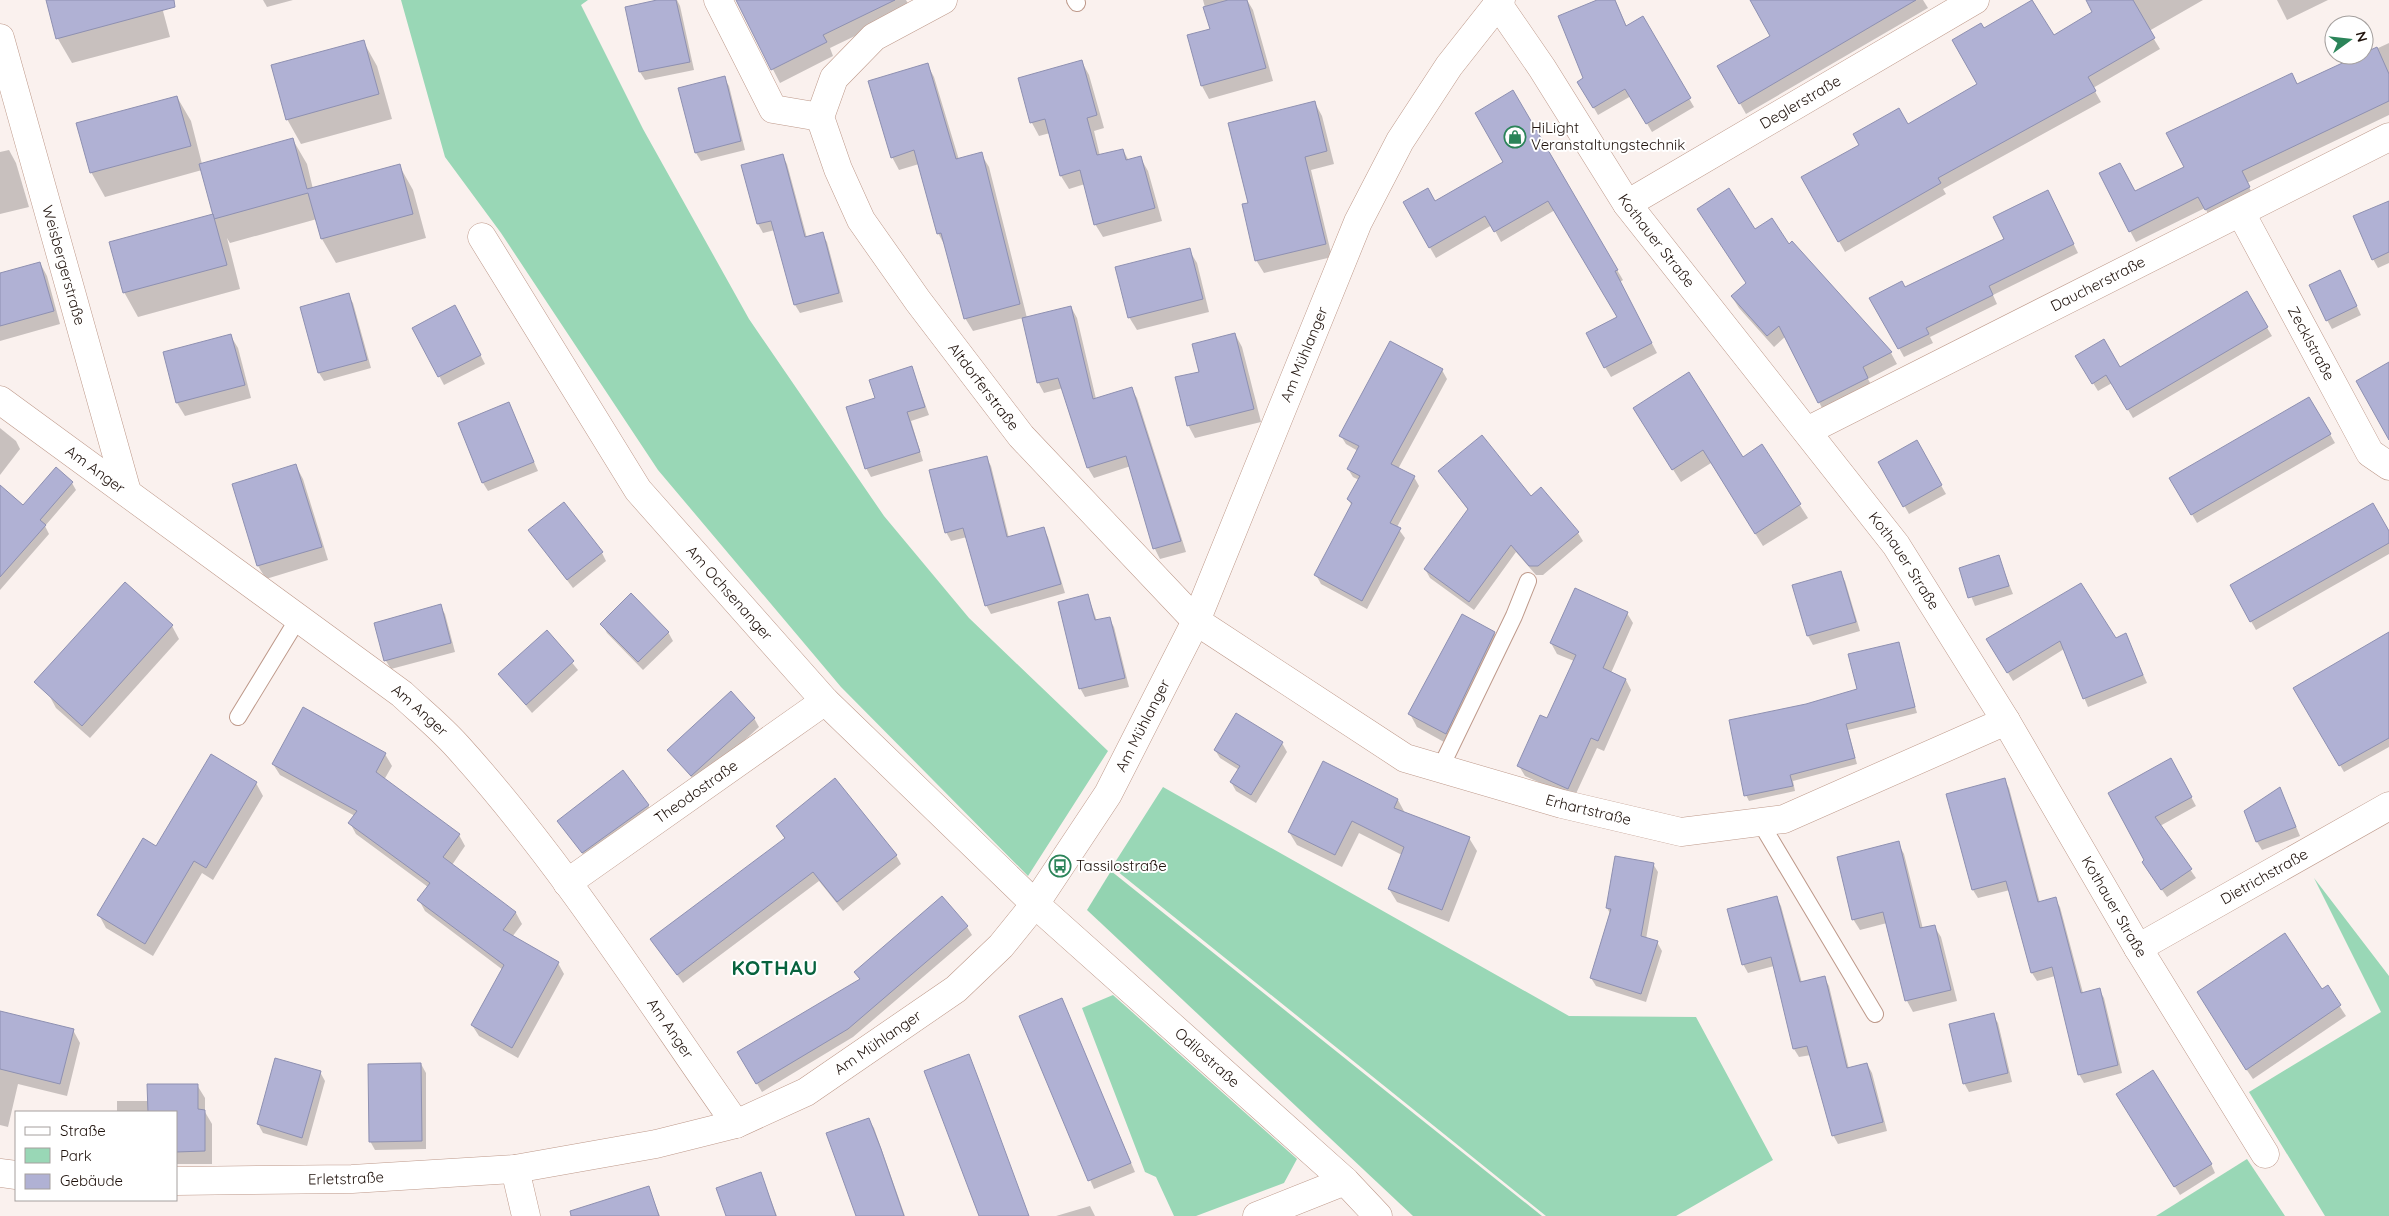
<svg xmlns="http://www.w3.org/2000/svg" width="2389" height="1216" font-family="Quicksand,sans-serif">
<rect width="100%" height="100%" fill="#faf1ee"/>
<g fill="#99d7b6">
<polygon points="401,0 588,0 581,5 643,129 749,319 884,516 969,618 1108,751 1028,876 841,687 658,470 501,233 445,157"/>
<polygon points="1163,787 1569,1016 1696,1017 1773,1160 1676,1216 1546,1216 1112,867"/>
<polygon points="2314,878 2389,976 2389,1216 2325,1216 2249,1092 2381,1012"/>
<polygon points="1113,995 1297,1159 1284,1183 1196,1216 1174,1216 1156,1177 1145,1172 1082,1008"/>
<polygon points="2247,1159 2285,1216 2156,1216"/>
</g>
<polygon fill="#93d3b1" points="1111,871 1542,1216 1413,1216 1087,910"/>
<g fill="#0003">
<polygon points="47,0 160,0 170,37 72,63 58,39"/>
<polygon points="263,0 293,0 267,7"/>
<polygon points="663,0 677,0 680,6 694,70 645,80 640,72 626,8"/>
<polygon points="737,0 906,0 911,9 830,48 833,56 780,83"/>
<polygon points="1203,0 1247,0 1253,10 1273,81 1209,99 1202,86 1188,36 1211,30"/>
<polygon points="1600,0 1615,0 1627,27 1642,18 1694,107 1652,132 1631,96 1598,115 1579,82 1585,79"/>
<polygon points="1758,0 1923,0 1928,8 1746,114 1719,66 1772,36"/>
<polygon points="2087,0 2203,0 2149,31 2160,49 2093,88 2101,102 1943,189 1946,194 1845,252 1803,178 1979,90 1983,29 2033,1 2053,36 2094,12"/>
<polygon points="2277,0 2328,0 2287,20"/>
<polygon points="363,41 377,66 392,119 301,144 287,119"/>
<polygon points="2389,43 2389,115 2247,183 2255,199 2212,221 2205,208 2136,242 2130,231 2135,193 2185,168 2292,75 2298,85"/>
<polygon points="1082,62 1089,75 1104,128 1094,131 1100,156 1123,150 1129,161 1140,157 1148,171 1162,221 1103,237 1095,224 1085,184 1069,189 1061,176 1050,133 1039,136 1032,123 1019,79"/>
<polygon points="927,64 934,77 959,160 981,154 989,167 1027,318 1071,307 1077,318 1096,399 1131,388 1137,398 1186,552 1160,559 1155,549 1131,466 1094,478 1088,468 1063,388 1044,393 1038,382 1023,318 973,331 965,318 945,246 938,233 919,164 899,170 892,157"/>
<polygon points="724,78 729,86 745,150 701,161 696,153"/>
<polygon points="1512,92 1623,280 1620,282 1657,353 1611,377 1605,367 1619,317 1555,210 1501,242 1492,225 1436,258 1404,203 1435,203 1505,162"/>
<polygon points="177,97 191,121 202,164 293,140 307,164 313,189 399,165 413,190 426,238 336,263 322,239 317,219 230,243 227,238 240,289 138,317 124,292 215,215 202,170 105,197 91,172"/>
<polygon points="1315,103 1322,116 1334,164 1311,170 1332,257 1264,273 1256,260 1249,204"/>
<polygon points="9,150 16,163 29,207 0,214 0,152"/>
<polygon points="782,155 787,164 807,238 822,234 827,242 843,302 800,313 795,305 775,230 763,233 758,224 743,166"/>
<polygon points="2052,200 2078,253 1993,295 1997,304 1930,337 1933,343 1904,357 1871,298 1905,289 2005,239"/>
<polygon points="2389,202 2389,263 2378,268 2373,259"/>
<polygon points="1792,243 1891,353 1897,364 1868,379 1874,390 1825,414 1786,336 1774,347 1739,308 1732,297 1748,289"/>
<polygon points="1189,250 1197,263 1209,312 1137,330 1129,317"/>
<polygon points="40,263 47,276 60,324 0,341 0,275"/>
<polygon points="2345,281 2361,315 2332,329 2327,320"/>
<polygon points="2246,293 2272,336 2133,418 2112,383 2098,391 2077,357 2119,368"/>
<polygon points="348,295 353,303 371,368 324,381 319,373 301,308"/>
<polygon points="460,316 485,364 444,385 414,328"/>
<polygon points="1235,334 1242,347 1261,422 1195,438 1188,425 1200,372"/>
<polygon points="230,335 238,348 251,398 185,416 177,403 164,353"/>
<polygon points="912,368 929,415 911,421 923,461 871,477 866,468 876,399"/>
<polygon points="1442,370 1447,379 1398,469 1414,477 1419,486 1397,527 1405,538 1367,609 1321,584 1316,575 1352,506 1348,499 1359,480 1353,477 1348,469 1358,451 1346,444 1341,436"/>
<polygon points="2309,398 2335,443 2197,523 2171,478"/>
<polygon points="509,404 538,471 488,491 483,483"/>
<polygon points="1642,421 1743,459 1762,446 1808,518 1763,546 1711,463 1681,482"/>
<polygon points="0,428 16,441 20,449 0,475"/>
<polygon points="1916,442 1946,494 1909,514 1880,462"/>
<polygon points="986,457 991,466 1009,538 1043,528 1048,537 1065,593 991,614 986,605 967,537 951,541 946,532"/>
<polygon points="296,466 303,479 328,560 266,579 258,566 234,484"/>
<polygon points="1439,471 1531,498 1578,533 1583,541 1543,575 1536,575 1516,552 1474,610 1430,578 1425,569 1468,510"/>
<polygon points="72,483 76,490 45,526 49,534 0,590 0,499 23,507"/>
<polygon points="2389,533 2389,554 2256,630 2231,586"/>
<polygon points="535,538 602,553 606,561 573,588"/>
<polygon points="1998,556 2013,594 1975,606 1960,569"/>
<polygon points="1840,572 1845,581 1860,631 1813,645 1808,636 1793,586"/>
<polygon points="125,583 172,626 179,639 90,738 56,708 49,695"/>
<polygon points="1088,596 1097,621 1109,618 1114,627 1129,687 1085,697 1080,688"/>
<polygon points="440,606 445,614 455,652 391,669 386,661 375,624"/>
<polygon points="1627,613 1633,623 1611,673 1626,680 1631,690 1604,751 1597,748 1574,798 1525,776 1519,766 1548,720 1574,661 1557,654 1551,643"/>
<polygon points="602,624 668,632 673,641 643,670 607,633"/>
<polygon points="547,632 578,670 532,713 500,674"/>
<polygon points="1494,633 1502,646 1453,747 1417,727 1410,714"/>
<polygon points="2389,634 2389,747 2344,772 2295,688"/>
<polygon points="2126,635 2147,683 2088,707 2064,649 2013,681 1987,639 2116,639"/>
<polygon points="1898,644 1917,713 1848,730 1857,764 1793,781 1795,791 1749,801 1746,795 1806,706 1859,690"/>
<polygon points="303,709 385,754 392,766 384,780 459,835 465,846 452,865 516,913 522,924 512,937 558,963 564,974 518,1058 479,1036 472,1025 503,970 425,911 419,900 428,887 356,834 350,823 355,816 280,775 273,764"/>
<polygon points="1236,715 1282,743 1287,752 1256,803 1236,791 1231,782 1239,770 1220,758 1215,750"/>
<polygon points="754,718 759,727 697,784 669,750"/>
<polygon points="2171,760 2196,806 2160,826 2196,878 2167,897 2148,870 2146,860 2109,793"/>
<polygon points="2004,779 2009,788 2040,903 2055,899 2060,907 2083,993 2099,989 2104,998 2122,1073 2084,1083 2079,1074 2055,976 2037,981 2032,973 2010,890 1978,898 1973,890"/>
<polygon points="256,783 263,796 213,880 202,873 153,956 106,928 99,915 157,847"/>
<polygon points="2280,788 2300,836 2262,850 2257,842"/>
<polygon points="1398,800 1405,813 1469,838 1477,851 1449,922 1397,902 1389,889 1402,855 1359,833 1342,867 1297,845 1289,832"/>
<polygon points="648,805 653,814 588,861 558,821"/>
<polygon points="777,826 896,855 901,864 843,911 819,881 683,983 652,940 785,839"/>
<polygon points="1898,843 1904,854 1923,929 1934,926 1941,937 1957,1001 1913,1012 1907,1001 1887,923 1860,930 1853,919"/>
<polygon points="1653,864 1658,872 1646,939 1657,942 1662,951 1646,1002 1596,986 1591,978 1611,915 1607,908"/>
<polygon points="1776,897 1781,906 1802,983 1824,977 1829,986 1849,1069 1867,1064 1872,1073 1887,1131 1838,1144 1833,1135 1811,1055 1799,1057 1794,1049 1774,966 1748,973 1743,964"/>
<polygon points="967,927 972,935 853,1037 762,1092 739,1053 860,980 856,972"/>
<polygon points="2327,987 2346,1016 2253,1079 2240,1060"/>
<polygon points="1062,1000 1135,1172 1094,1189 1021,1017"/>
<polygon points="0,1012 73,1030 80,1043 67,1096 18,1084 8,1127 0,1125"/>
<polygon points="1993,1015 1998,1023 2012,1082 1969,1092 1964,1083"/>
<polygon points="421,1064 426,1073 426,1149 375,1150 370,1141"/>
<polygon points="320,1072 325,1081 307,1146 263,1133 258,1124"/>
<polygon points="197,1085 205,1098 205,1112 212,1124 212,1164 176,1164 176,1112 117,1112 117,1101 149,1101"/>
<polygon points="2123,1102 2211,1164 2215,1173 2180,1195"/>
<polygon points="869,1120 874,1128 905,1216 857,1216"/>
<polygon points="761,1174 777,1216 727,1216"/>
<polygon points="648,1187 660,1216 605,1216"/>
<polygon points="1090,1206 1095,1216 1056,1216"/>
</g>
<g fill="#b0b1d4" stroke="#8e90b1">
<polygon points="46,0 174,0 175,7 56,39"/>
<polygon points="657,0 676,0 690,62 639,72 625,7"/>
<polygon points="736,0 895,0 823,35 827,42 771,70"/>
<polygon points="1228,0 1247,0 1266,68 1201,86 1187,35 1210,29 1203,7"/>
<polygon points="1597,0 1615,0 1626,26 1643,16 1691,98 1646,124 1625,89 1593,108 1577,82 1583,78 1558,16"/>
<polygon points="1750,0 1916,0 1739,104 1717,66 1770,36"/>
<polygon points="2032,0 2054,35 2092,12 2086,0 2133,0 2155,38 2088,77 2096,91 1938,178 1941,183 1838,242 1801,177 1859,145 1853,134 1899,108 1908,124 1977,84 1952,40 1981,23 1984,28"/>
<polygon points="364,40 379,94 286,120 271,65"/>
<polygon points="2377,47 2389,74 2389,101 2242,171 2250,187 2205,210 2198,197 2129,232 2099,173 2120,163 2135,191 2184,167 2166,133 2292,73 2297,84"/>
<polygon points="1082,60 1097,115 1087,118 1097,155 1123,149 1126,160 1141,156 1155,208 1094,225 1080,170 1060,176 1045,119 1030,123 1018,78"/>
<polygon points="928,63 956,159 982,152 1020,304 964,319 941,233 937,234 914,150 891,158 868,81"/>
<polygon points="725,76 741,141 695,153 678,88"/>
<polygon points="1513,90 1618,270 1615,271 1652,343 1604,368 1586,333 1617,317 1548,201 1494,232 1485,216 1429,248 1403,202 1428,188 1435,201 1503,162 1475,113"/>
<polygon points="177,96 191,146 90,173 76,123"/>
<polygon points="1315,101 1327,151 1305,157 1326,244 1255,261 1242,204 1248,203 1228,123"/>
<polygon points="293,138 307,189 400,164 413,214 321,239 308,193 214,219 199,164"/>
<polygon points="783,154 805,237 823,232 839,293 794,305 771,221 757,224 741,165"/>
<polygon points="1729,188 1755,229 1772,218 1789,244 1792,241 1892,352 1863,367 1868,378 1818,403 1779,326 1767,336 1731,296 1746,283 1697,209"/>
<polygon points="2048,190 2074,244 1989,286 1993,295 1926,328 1929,334 1898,349 1869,298 1902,281 1905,287 2004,239 1993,217"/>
<polygon points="2389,201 2389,252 2372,260 2353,216"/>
<polygon points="213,214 227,265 123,293 109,242"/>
<polygon points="1190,248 1203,299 1128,318 1115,267"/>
<polygon points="40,262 54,311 0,326 0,273"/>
<polygon points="2340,270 2357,306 2326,321 2309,285"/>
<polygon points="2247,291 2268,327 2127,410 2106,375 2092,384 2075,356 2104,339 2120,367"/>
<polygon points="349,293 367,360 318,373 300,307"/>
<polygon points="455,305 481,355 438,377 412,328"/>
<polygon points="1071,306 1093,399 1132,387 1181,541 1153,549 1126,456 1087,468 1058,378 1037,383 1022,318"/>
<polygon points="1235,333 1254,409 1187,426 1175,377 1199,372 1192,344"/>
<polygon points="231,334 245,385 176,403 163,352"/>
<polygon points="1390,341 1443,369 1391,464 1415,476 1390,523 1401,528 1362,601 1314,575 1352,503 1347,499 1360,476 1347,469 1359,446 1339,436"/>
<polygon points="2389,362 2389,440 2356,381"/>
<polygon points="912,366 925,407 907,412 920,452 865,469 846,407 875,398 869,380"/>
<polygon points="1689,372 1743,457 1762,444 1801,504 1755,534 1703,450 1672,470 1633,408"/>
<polygon points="2309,397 2331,434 2191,515 2169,478"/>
<polygon points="509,402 534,462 482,483 458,423"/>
<polygon points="1482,435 1531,496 1541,487 1579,532 1538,566 1529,566 1511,545 1469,602 1424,569 1468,509 1438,471"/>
<polygon points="1917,440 1942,485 1903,507 1878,462"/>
<polygon points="987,456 1007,537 1044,527 1061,584 985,606 963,528 945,533 929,470"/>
<polygon points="296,464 322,547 257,566 232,484"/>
<polygon points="56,467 73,482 40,520 46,525 0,577 0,485 23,505"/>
<polygon points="564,502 603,552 567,580 528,530"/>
<polygon points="2373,503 2389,531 2389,543 2250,622 2230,585"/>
<polygon points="1999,555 2009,586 1968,598 1959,568"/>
<polygon points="1841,571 1856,622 1807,636 1792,585"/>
<polygon points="125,582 173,625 82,726 34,682"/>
<polygon points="2081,583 2116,638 2126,633 2143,675 2083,699 2060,641 2007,673 1986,639"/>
<polygon points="1575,588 1628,612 1603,668 1626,679 1598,741 1591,738 1568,789 1517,766 1540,715 1547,718 1576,655 1550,643"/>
<polygon points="631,593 669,632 638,662 600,624"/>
<polygon points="1088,594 1095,620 1110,617 1125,678 1079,689 1058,602"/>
<polygon points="441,604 451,643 384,661 374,623"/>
<polygon points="1462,614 1495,632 1446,734 1408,714"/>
<polygon points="547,630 574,661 526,705 498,674"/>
<polygon points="2389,632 2389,738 2339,766 2293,688"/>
<polygon points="1899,642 1915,707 1846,724 1855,758 1790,775 1793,786 1744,796 1729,720 1806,704 1857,689 1848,654"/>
<polygon points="731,691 755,718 691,776 667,750"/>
<polygon points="303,707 386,753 376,772 460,834 443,857 516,912 503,930 559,962 512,1048 471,1025 504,965 417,900 430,883 348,823 357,811 272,764"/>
<polygon points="1236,713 1283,742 1251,795 1230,782 1240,766 1214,750"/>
<polygon points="211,754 257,782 206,868 194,861 145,944 97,915 143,838 156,846"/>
<polygon points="2171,758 2192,797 2155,817 2192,869 2161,890 2142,862 2144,860 2108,793"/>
<polygon points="1323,761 1398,799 1394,808 1470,837 1442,910 1388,889 1404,847 1352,821 1335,855 1288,832"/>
<polygon points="623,770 649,805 582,853 557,821"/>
<polygon points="835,778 897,855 837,902 813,872 677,975 650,939 785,838 776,826"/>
<polygon points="2005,778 2038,902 2056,897 2081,993 2100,988 2118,1065 2078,1075 2052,967 2031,973 2006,881 1972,890 1946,794"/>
<polygon points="2280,787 2296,827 2256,842 2244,811"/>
<polygon points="1899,841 1920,928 1935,925 1951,990 1905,1001 1883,912 1852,920 1837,857"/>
<polygon points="1615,856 1654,863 1641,936 1658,941 1641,994 1590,978 1611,909 1606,908"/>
<polygon points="942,896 968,926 848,1029 756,1084 737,1052 860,979 854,972"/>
<polygon points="1777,896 1800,982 1825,976 1847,1068 1867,1063 1883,1122 1832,1136 1807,1046 1793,1049 1771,957 1742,965 1727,909"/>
<polygon points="2285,933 2322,989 2328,985 2341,1005 2246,1070 2197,992"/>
<polygon points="1062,998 1131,1163 1088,1181 1019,1016"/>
<polygon points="0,1011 74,1029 60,1084 0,1069"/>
<polygon points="1994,1013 2008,1073 1963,1084 1949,1024"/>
<polygon points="969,1054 980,1083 1029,1216 979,1216 924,1071"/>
<polygon points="275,1058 321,1071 302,1138 257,1124"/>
<polygon points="421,1063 422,1141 369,1142 368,1064"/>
<polygon points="2153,1070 2212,1164 2174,1187 2116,1094"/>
<polygon points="147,1084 198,1084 198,1109 205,1110 205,1151 176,1152 176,1112 148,1112"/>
<polygon points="869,1118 881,1149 904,1216 856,1216 826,1133"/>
<polygon points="761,1172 776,1216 726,1216 716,1188"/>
<polygon points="649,1186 659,1216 571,1216 570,1211"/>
</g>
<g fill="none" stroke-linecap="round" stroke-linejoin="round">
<g stroke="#be998a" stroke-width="18">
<g id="service">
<polyline points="1075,0 1077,3"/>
<polyline points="238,717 299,617"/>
<polyline points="1440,769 1514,616 1528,581"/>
<polyline points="1760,822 1875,1014"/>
</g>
</g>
<g stroke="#be998a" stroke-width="29">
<g id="minor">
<polyline points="718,0 773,109 820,117"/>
<path id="s1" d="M943,0l-69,37 -40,41 -14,39 18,52 23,51 57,81 103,135 175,185 209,137 157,46 119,28 103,-13 222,-98"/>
<path id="s2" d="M1498,4l44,64 85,136 269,341 110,176 132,227 127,206"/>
<path id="s3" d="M0,38l127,454"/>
<path id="s4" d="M1627,204l348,-204"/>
<path id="s5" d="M2241,213l129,240 19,13"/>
<path id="s6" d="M482,237l156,253 187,211 210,203 310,277 33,35"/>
<path id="s7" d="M0,400l402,294c18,17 38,33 55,52 105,116 189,250 279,378"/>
<path id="s8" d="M1807,431l582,-294"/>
<path id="s9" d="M567,883l258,-182"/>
<path id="s10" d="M2138,948l251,-142"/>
<polyline points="515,1169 526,1216"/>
<polyline points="0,1173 16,1175"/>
<path id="s11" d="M176,1181l176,-2 163,-10 141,-25 80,-20 70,-32 150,-103 45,-43 34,-42 73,-110 88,-173 162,-399 42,-81 49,-75 52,-66"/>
<polyline points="1257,1216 1345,1181"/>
</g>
</g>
<use href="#service" stroke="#fff" stroke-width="16"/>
<use href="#minor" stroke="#fff" stroke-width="28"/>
</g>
<defs>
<g id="shop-ring" transform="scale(1.125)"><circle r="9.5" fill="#fff" stroke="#2b8459" stroke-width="1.5"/><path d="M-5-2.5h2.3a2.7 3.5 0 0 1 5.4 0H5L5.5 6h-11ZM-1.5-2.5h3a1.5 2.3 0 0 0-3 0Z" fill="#2b8459"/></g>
<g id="bus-ring" transform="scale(1.125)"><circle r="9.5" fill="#fff" stroke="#2b8459" stroke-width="1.5"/><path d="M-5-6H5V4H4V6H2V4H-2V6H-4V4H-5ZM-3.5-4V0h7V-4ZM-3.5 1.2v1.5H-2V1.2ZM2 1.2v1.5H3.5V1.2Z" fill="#2b8459"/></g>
</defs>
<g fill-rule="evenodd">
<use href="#shop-ring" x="1515" y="137"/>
<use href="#bus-ring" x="1060" y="866"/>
</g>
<g text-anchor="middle" stroke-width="4" stroke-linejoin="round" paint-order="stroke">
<g font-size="15" fill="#1f120c" stroke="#fff">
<text dy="5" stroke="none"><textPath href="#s4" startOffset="201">Deglerstraße</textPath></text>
<text dy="5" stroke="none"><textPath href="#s2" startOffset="285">Kothauer Straße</textPath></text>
<text dy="5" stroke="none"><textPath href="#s3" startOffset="236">Weisbergerstraße</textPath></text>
<text dy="5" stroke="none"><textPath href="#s8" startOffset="326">Daucherstraße</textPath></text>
<text dy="5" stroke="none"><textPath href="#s5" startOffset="148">Zecklstraße</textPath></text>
<text dy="5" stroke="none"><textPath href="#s11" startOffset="1554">Am Mühlanger</textPath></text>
<text dy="5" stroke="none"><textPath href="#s1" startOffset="495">Altdorferstraße</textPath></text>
<text dy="5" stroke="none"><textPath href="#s7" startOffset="118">Am Anger</textPath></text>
<text dy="5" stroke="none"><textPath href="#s2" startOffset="690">Kothauer Straße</textPath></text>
<text dy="5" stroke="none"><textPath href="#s6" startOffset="435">Am Ochsenanger</textPath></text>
<text dy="5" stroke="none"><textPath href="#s7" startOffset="522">Am Anger</textPath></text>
<text dy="5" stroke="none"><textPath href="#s11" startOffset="1149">Am Mühlanger</textPath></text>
<text dy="5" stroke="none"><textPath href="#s9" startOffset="158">Theodostraße</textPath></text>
<text dy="5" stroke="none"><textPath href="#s1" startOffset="1252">Erhartstraße</textPath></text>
<text dy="5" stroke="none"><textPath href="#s10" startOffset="145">Dietrichstraße</textPath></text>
<text dy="5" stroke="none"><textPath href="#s2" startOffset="1095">Kothauer Straße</textPath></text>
<text dy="5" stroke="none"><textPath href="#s7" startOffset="928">Am Anger</textPath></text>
<text dy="5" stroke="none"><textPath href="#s11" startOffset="729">Am Mühlanger</textPath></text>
<text dy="5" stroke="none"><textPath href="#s6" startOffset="1102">Odilostraße</textPath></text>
<text dy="5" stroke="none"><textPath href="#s11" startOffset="170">Erletstraße</textPath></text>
</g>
<g font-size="15" fill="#1f120c" stroke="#fff" text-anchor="start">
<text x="1531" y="133">HiLight<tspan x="1531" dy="17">Veranstaltungstechnik</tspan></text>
<text x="1076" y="871">Tassilostraße</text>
</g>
<g font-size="20" font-weight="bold" letter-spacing="1" fill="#07633e" stroke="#fff">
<text x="775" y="975">KOTHAU</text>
</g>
</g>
<rect x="15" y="1111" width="162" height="90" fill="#ffffff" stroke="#a5a09e"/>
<rect x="25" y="1127" width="25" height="8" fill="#ffffff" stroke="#a5a09e"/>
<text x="60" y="1136" font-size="15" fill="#1f120c">Straße</text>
<rect x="25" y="1148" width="25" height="15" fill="#99d7b6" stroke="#a5a09e"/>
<text x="60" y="1161" font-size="15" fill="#1f120c">Park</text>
<rect x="25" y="1174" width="25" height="15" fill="#b0b1d4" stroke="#a5a09e"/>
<text x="60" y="1186" font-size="15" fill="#1f120c">Gebäude</text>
<g transform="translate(2349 40) rotate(75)"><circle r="24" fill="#ffffff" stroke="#a5a09e"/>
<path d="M0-4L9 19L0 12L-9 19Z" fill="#2b8459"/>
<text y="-8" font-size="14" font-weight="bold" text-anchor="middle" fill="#1f120c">N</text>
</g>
</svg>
